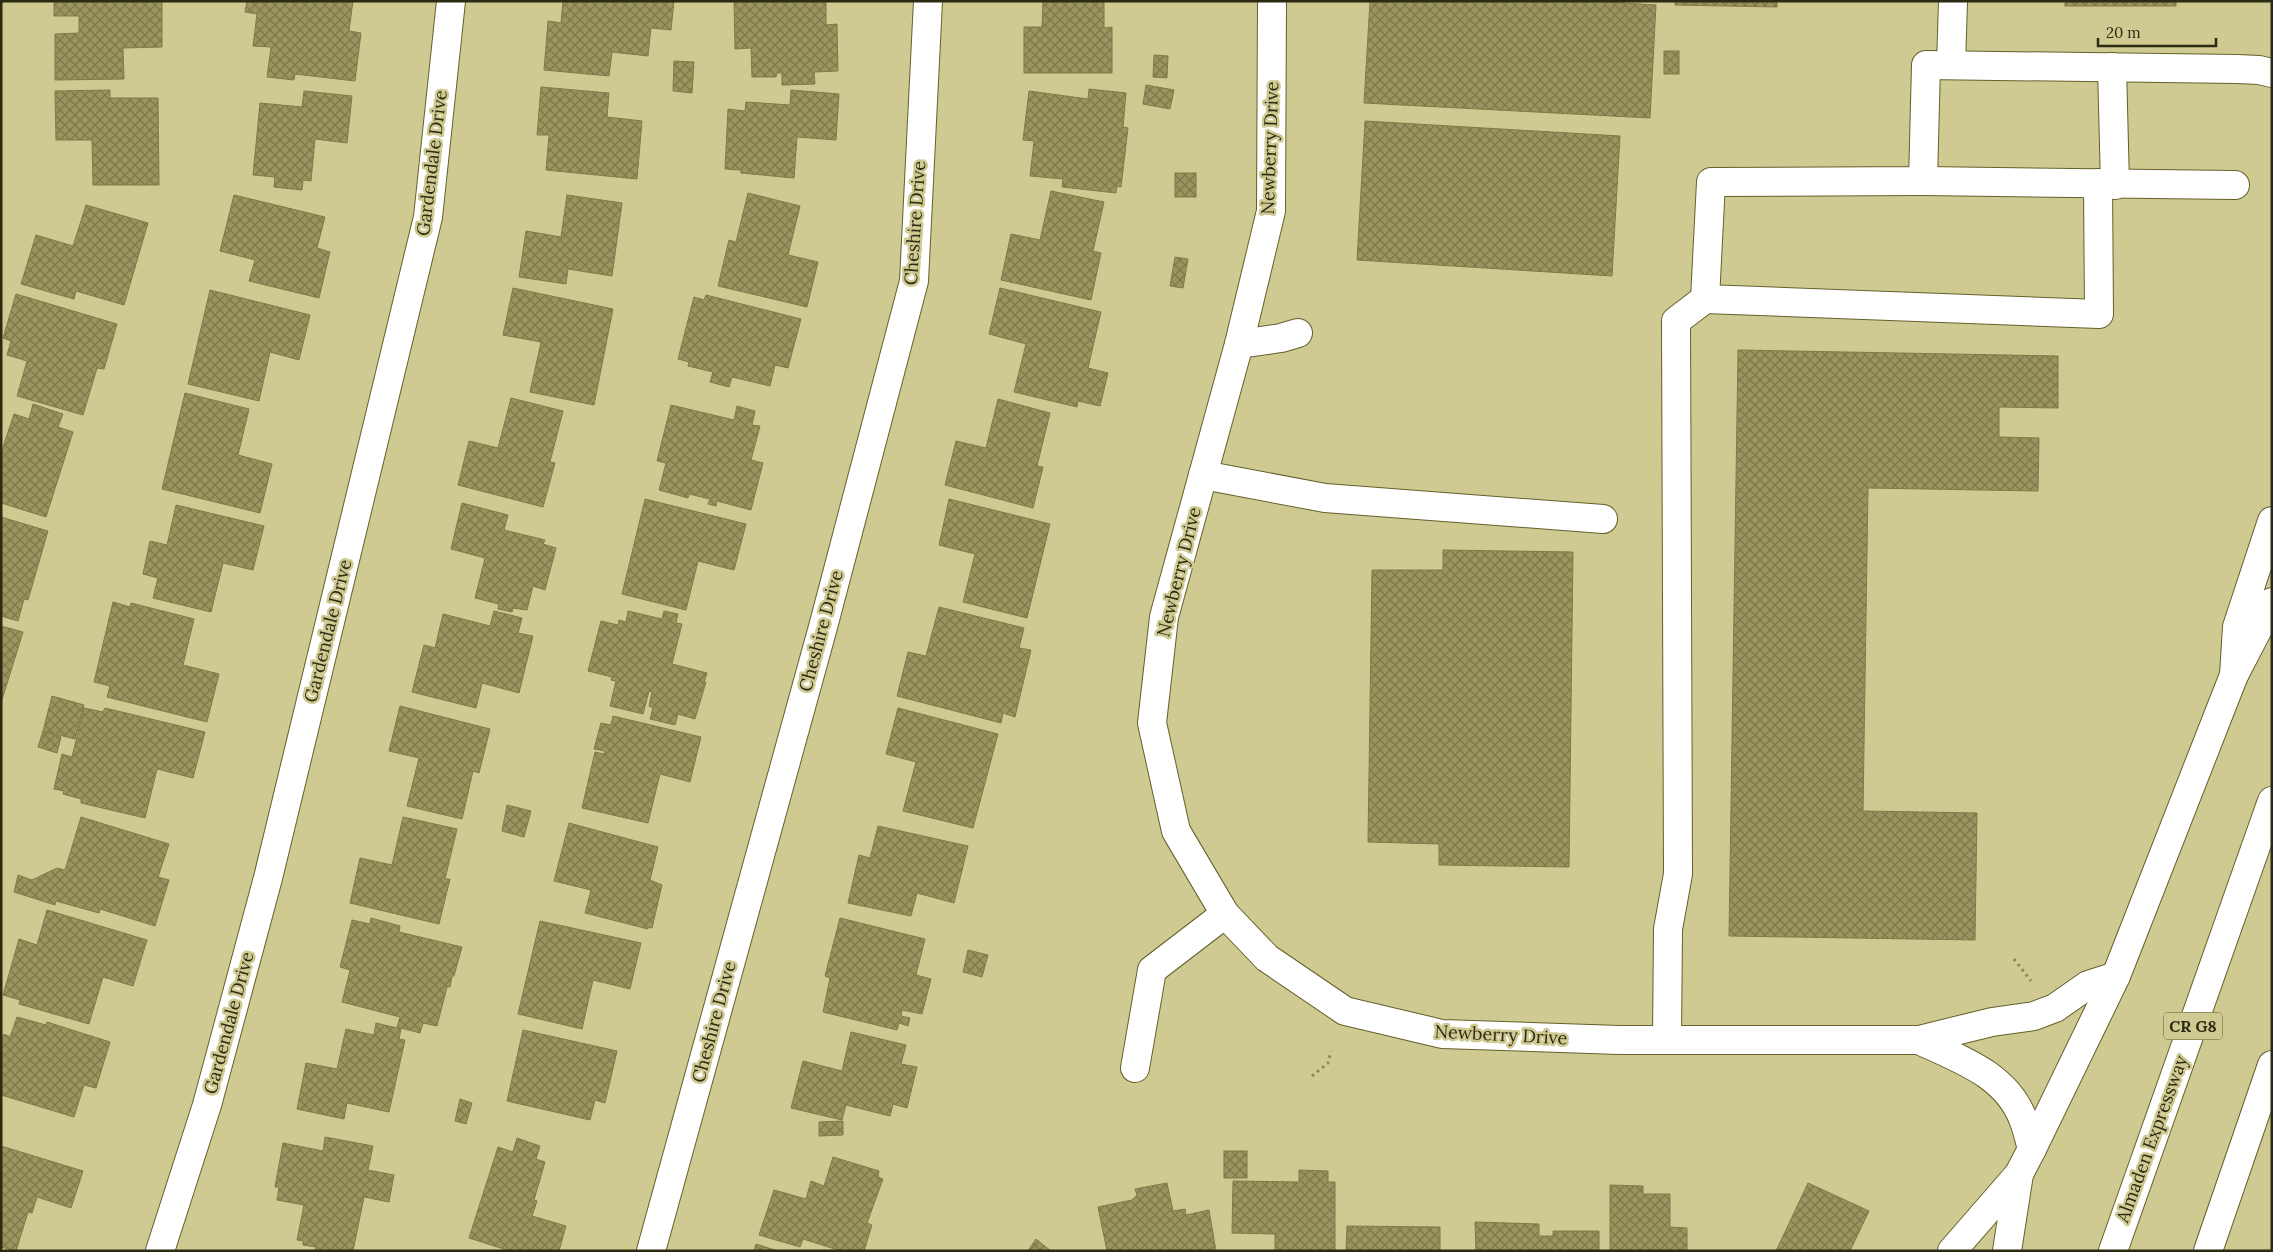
<svg xmlns="http://www.w3.org/2000/svg" width="2273" height="1252" font-family="Lora,serif">
<defs>
<pattern id="building-cross-hatch" width="8" height="8" patternUnits="userSpaceOnUse" patternTransform="scale(1.25)"><rect width="8" height="8" fill="#9a945e"/><path d="M0 0l8 8M0 8l8-8" fill="none" stroke="#7e794c"/></pattern>
</defs>
<rect width="100%" height="100%" fill="#cfca92"/>
<g fill="url(#building-cross-hatch)" stroke="#807a45">
<polygon points="54,1 162,1 162,47 123,48 124,79 55,80 55,34 79,33 79,16 54,16"/>
<polygon points="247,1 353,1 349,31 361,33 355,81 295,74 294,80 267,77 271,47 253,46 257,14 245,12"/>
<polygon points="563,1 674,1 671,30 651,28 648,56 612,52 609,76 544,70 548,21 561,23"/>
<polygon points="734,1 826,1 826,25 837,24 838,71 814,72 815,84 782,85 782,73 777,73 776,77 752,77 751,48 735,49"/>
<polygon points="1043,1 1104,1 1104,28 1112,27 1112,73 1024,73 1024,27 1042,27"/>
<polygon points="1370,1 1592,1 1656,5 1650,118 1364,103"/>
<polygon points="1675,1 1777,1 1777,7 1675,5"/>
<rect x="2065" y="1" width="111" height="5"/>
<rect x="1664" y="51" width="15" height="23"/>
<polygon points="1154,55 1168,56 1167,78 1153,77"/>
<polygon points="674,61 694,62 692,93 673,91"/>
<polygon points="1146,85 1174,90 1170,109 1143,104"/>
<polygon points="541,87 609,93 607,117 642,121 637,179 546,170 549,135 537,135"/>
<polygon points="1089,89 1126,93 1123,127 1128,128 1121,187 1117,186 1116,193 1062,187 1063,179 1030,176 1034,141 1023,140 1029,91 1088,99"/>
<polygon points="110,90 110,98 158,98 159,185 93,185 92,140 56,140 55,91"/>
<polygon points="791,90 839,94 836,140 797,137 794,178 741,173 741,170 725,169 728,109 745,111 746,102 790,105"/>
<polygon points="304,91 352,96 347,143 315,139 311,181 303,180 302,190 274,187 275,177 253,175 260,103 302,107"/>
<polygon points="1365,121 1620,136 1612,276 1357,260"/>
<rect x="1175" y="173" width="21" height="24"/>
<polygon points="1051,191 1104,202 1093,251 1101,253 1091,300 1001,280 1011,234 1040,240"/>
<polygon points="748,193 800,206 788,255 818,262 807,307 718,286 729,240 736,242"/>
<polygon points="234,195 325,217 317,248 330,252 319,298 249,281 255,260 220,251"/>
<polygon points="567,195 622,203 612,276 568,269 566,284 519,277 526,231 561,237"/>
<polygon points="86,205 148,223 124,305 76,291 74,299 21,284 36,235 73,246"/>
<polygon points="1175,257 1188,259 1183,288 1170,286"/>
<polygon points="513,288 613,309 594,405 530,392 541,342 503,335"/>
<polygon points="1000,288 1101,312 1088,368 1108,373 1100,406 1078,401 1077,407 1014,392 1026,344 989,334"/>
<polygon points="210,290 310,315 299,360 270,352 259,401 188,384"/>
<polygon points="16,294 117,324 104,369 97,368 83,415 17,396 27,361 7,355 11,341 3,338"/>
<polygon points="706,295 801,319 788,368 775,365 770,386 732,377 729,387 710,382 713,372 688,366 689,362 678,359 694,297 704,300"/>
<polygon points="1738,350 2058,356 2058,408 1999,407 1999,437 2039,438 2038,491 1868,488 1863,811 1977,813 1975,940 1729,936"/>
<polygon points="185,393 249,409 238,455 272,464 260,513 162,489"/>
<polygon points="511,398 563,411 550,462 555,463 543,507 458,485 469,441 498,448"/>
<polygon points="998,399 1050,413 1037,466 1043,467 1033,508 945,485 956,441 986,448"/>
<polygon points="33,404 63,414 58,427 73,432 46,517 1,503 1,453 14,414 29,419"/>
<polygon points="671,405 734,420 737,406 755,411 752,425 760,426 751,460 763,463 751,510 717,501 716,506 708,504 710,499 689,494 688,498 659,490 666,463 657,461"/>
<polygon points="645,499 746,524 734,570 698,561 686,610 622,594"/>
<polygon points="949,499 1050,524 1027,618 963,602 975,554 939,545"/>
<polygon points="462,503 508,515 504,530 545,540 543,544 556,548 545,590 533,586 527,610 513,608 512,612 498,609 499,604 475,598 485,558 451,549"/>
<polygon points="176,505 264,526 253,570 223,563 211,612 153,598 158,578 143,574 150,541 167,545"/>
<polygon points="1,517 48,531 28,600 24,599 18,621 1,616"/>
<polygon points="1443,550 1573,552 1569,867 1439,865 1439,844 1368,842 1372,570 1443,570"/>
<polygon points="113,602 130,607 131,603 194,619 183,665 219,674 207,722 107,697 110,686 94,682"/>
<polygon points="939,607 1024,628 1019,648 1031,650 1015,717 1003,713 1001,723 897,696 908,652 926,656"/>
<polygon points="494,611 522,618 518,633 533,636 519,693 482,683 476,708 412,692 424,645 435,648 443,614 490,626"/>
<polygon points="628,611 662,619 664,611 678,614 676,623 682,624 672,664 707,673 704,682 706,682 695,719 678,714 675,725 650,719 653,708 649,706 652,692 649,691 643,714 610,706 616,681 611,680 612,677 588,671 601,621 618,625 619,620 626,622"/>
<polygon points="1,626 23,632 1,703"/>
<polygon points="52,696 84,705 75,739 43,731"/>
<polygon points="400,706 490,729 479,773 473,771 462,819 407,806 419,758 389,751"/>
<polygon points="84,708 103,712 105,708 205,732 193,778 157,769 145,818 81,803 81,799 63,794 64,791 54,789 62,754 72,757"/>
<polygon points="898,708 998,734 973,828 903,811 916,762 886,754"/>
<polygon points="613,716 701,737 690,782 660,774 648,823 582,808 595,752 604,754 605,751 594,749 601,723 611,725"/>
<polygon points="43,731 61,737 57,753 38,747"/>
<polygon points="507,805 531,811 524,837 502,831"/>
<polygon points="81,817 169,844 158,877 169,880 155,926 100,909 99,913 56,901 55,905 14,892 18,875 32,880 57,868 65,870"/>
<polygon points="403,817 457,829 445,879 450,879 439,924 350,903 360,858 392,865"/>
<polygon points="569,823 658,847 650,880 662,885 652,928 648,927 648,929 585,913 591,890 554,881"/>
<polygon points="878,826 968,846 954,903 917,893 911,916 848,903 859,855 870,858"/>
<polygon points="47,910 147,940 133,986 103,977 89,1024 19,1004 20,1000 3,995 19,939 37,945"/>
<polygon points="371,918 400,926 399,932 462,947 454,976 452,976 450,987 447,987 437,1026 423,1023 420,1033 397,1027 400,1017 342,1002 350,970 340,967 352,920 370,924"/>
<polygon points="840,918 925,939 916,975 931,979 922,1014 902,1010 901,1016 910,1018 908,1026 899,1023 897,1030 823,1012 830,978 825,976"/>
<polygon points="540,921 641,943 630,989 593,980 582,1029 518,1014"/>
<polygon points="968,950 988,955 982,977 963,972"/>
<polygon points="17,1017 46,1025 47,1022 110,1042 96,1088 84,1085 74,1117 1,1095 1,1042 4,1034 10,1037"/>
<polygon points="376,1023 401,1029 399,1039 405,1040 389,1112 347,1103 344,1119 297,1109 306,1063 337,1069 346,1029 374,1035"/>
<polygon points="523,1030 617,1051 605,1103 595,1100 590,1120 507,1101"/>
<polygon points="851,1032 906,1045 901,1064 917,1067 907,1108 893,1104 890,1116 846,1105 842,1120 791,1108 803,1061 842,1071"/>
<polygon points="460,1099 472,1103 466,1124 455,1121"/>
<polygon points="843,1121 843,1135 819,1136 819,1122"/>
<polygon points="325,1137 373,1146 368,1170 394,1175 389,1202 364,1197 353,1251 315,1251 316,1247 303,1245 303,1241 297,1240 304,1205 277,1200 279,1187 275,1187 283,1143 323,1151"/>
<polygon points="517,1138 540,1146 536,1159 545,1162 534,1200 537,1201 532,1216 566,1226 559,1251 510,1251 469,1238 498,1147 513,1152"/>
<polygon points="1,1146 83,1171 71,1208 37,1197 32,1213 28,1212 16,1251 1,1247"/>
<rect x="1224" y="1151" width="23" height="27"/>
<polygon points="833,1157 879,1171 878,1177 883,1179 867,1223 872,1225 864,1251 841,1251 803,1239 800,1247 759,1235 774,1190 806,1199 811,1181 824,1186"/>
<polygon points="1299,1170 1328,1171 1328,1182 1335,1182 1335,1251 1275,1251 1275,1234 1232,1233 1233,1181 1299,1182"/>
<polygon points="1167,1183 1173,1211 1185,1209 1186,1215 1209,1210 1216,1251 1107,1251 1098,1207 1132,1200 1137,1195 1135,1189"/>
<polygon points="1808,1183 1869,1211 1850,1251 1776,1251"/>
<polygon points="1610,1185 1643,1186 1643,1194 1670,1194 1670,1227 1687,1228 1687,1251 1610,1251"/>
<polygon points="1475,1222 1539,1224 1539,1236 1553,1236 1553,1231 1599,1231 1599,1251 1476,1251"/>
<polygon points="1347,1226 1440,1227 1440,1251 1346,1251"/>
<polygon points="1036,1239 1051,1251 1028,1251"/>
<polygon points="756,1244 778,1251 754,1251"/>
</g>
<g fill="none" stroke-linecap="round" stroke-linejoin="round">
<g stroke="#65602b" stroke-width="30">
<g id="minor">
<polyline points="1951,65 1953,1"/>
<polyline points="2112,67 2115,185"/>
<polyline points="1923,181 2235,185"/>
<polyline points="1705,299 2099,314 2098,183"/>
<polyline points="1239,344 1281,338 1298,333"/>
<polyline points="1203,475 1325,498 1603,519"/>
<polyline points="1667,1040 1668,929 1678,874 1676,321 1705,299 1711,182 1923,181 1926,65 2237,69 2259,70 2272,73"/>
<polyline points="1135,1068 1152,970 1225,914"/>
<polyline points="160,1251 207,1105 268,878 428,217 451,1"/>
<polyline points="651,1251 823,627 914,281 928,1"/>
</g>
</g>
<g stroke="#65602b" stroke-width="30">
<g id="major">
<polyline points="1272,1 1271,211 1239,344 1164,617 1152,723 1176,831 1225,914 1267,958 1345,1011 1442,1034 1619,1040 1919,1040 1992,1022 2034,1016 2055,1008 2088,985 2116,976"/>
<path d="M1919,1040c40,19 87,34 104,79 4,9 6,20 9,30"/>
<polyline points="1952,1251 2019,1174 2032,1149 2116,976 2234,675 2272,602"/>
<polyline points="2007,1251 2019,1174"/>
<polyline points="2113,1251 2272,801"/>
<polyline points="2208,1251 2272,1065"/>
</g>
</g>
<g stroke="#65602b" stroke-width="30">
<polyline id="highway" points="2234,675 2237,627 2272,521"/>
</g>
<g stroke="#8b875d" stroke-width="3" stroke-dasharray="2.5 4" stroke-linecap="butt">
<polyline points="2014,959 2031,981"/>
<polyline points="1312,1076 1328,1063 1331,1051"/>
</g>
<use href="#minor" stroke="#fff" stroke-width="28"/>
<use href="#major" stroke="#fff" stroke-width="28"/>
<use href="#highway" stroke="#fff" stroke-width="28"/>
</g>
<g text-anchor="middle" stroke-width="5" stroke-linejoin="round" paint-order="stroke">
<rect fill="#cfca92" stroke="#5d5a39" stroke-width="1" x="2164" y="1012.5" width="58" height="27" rx="4"/>
<g font-size="16" font-weight="bold" fill="#2c2a13">
<text x="2193" y="1032">CR G8</text>
</g>
<g font-size="18" fill="#2c2a13" stroke="#cfca92">
<text transform="translate(1270 148) rotate(-88)" y="6">Newberry Drive</text>
<text transform="translate(432 163) rotate(-83)" y="6">Gardendale Drive</text>
<text transform="translate(915 223) rotate(-86)" y="6">Cheshire Drive</text>
<text transform="translate(1179 572) rotate(-76)" y="6">Newberry Drive</text>
<text transform="translate(328 631) rotate(-76)" y="6">Gardendale Drive</text>
<text transform="translate(821 631) rotate(-75)" y="6">Cheshire Drive</text>
<text transform="translate(714 1022) rotate(-75)" y="6">Cheshire Drive</text>
<text transform="translate(229 1023) rotate(-75)" y="6">Gardendale Drive</text>
<text transform="translate(1501 1035) rotate(3)" y="6">Newberry Drive</text>
<text transform="translate(2152 1139) rotate(-70)" y="6">Almaden Expressway</text>
</g>
</g>
<rect width="2273" height="1252" fill="none" stroke="#2c2a13" stroke-width="5"/>
<path d="M2098 38v8h118v-8" fill="none" stroke="#2c2a13" stroke-width="2.5"/>
<text x="2106" y="38" font-size="15" fill="#2c2a13" stroke="#cfca92" stroke-width="4" paint-order="stroke">20 m</text>
</svg>
